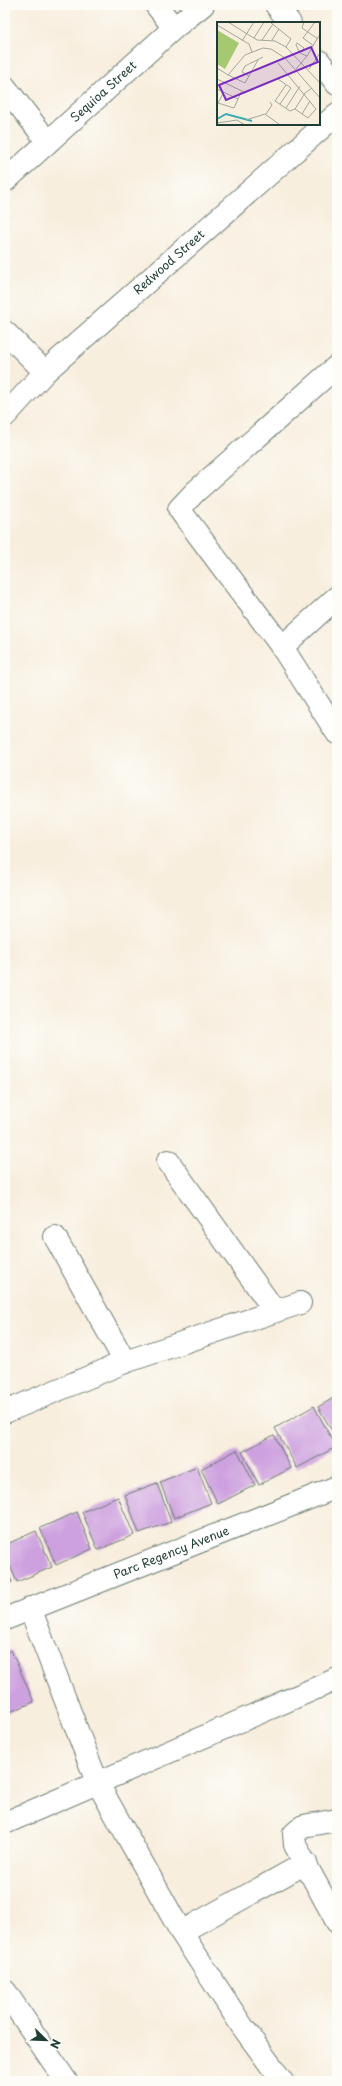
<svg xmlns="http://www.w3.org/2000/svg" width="342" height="2086" font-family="'Playpen Sans',sans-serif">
<rect width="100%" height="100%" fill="#fdfcf7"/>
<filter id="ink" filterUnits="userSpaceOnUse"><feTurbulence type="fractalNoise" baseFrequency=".025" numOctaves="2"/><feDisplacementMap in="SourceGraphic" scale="8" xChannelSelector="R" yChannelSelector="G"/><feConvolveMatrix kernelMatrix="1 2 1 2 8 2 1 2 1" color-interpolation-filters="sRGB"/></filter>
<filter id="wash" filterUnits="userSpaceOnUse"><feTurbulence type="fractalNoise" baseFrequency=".012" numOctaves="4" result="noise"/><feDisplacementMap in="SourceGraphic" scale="16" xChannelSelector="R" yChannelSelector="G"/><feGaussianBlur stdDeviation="0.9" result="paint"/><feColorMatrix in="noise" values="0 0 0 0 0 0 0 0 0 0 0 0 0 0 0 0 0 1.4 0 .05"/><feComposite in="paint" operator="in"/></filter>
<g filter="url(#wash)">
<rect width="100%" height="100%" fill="#f8eede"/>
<g id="blocks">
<g fill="#cda1df">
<polygon points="337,1396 337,1439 318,1407"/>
<polygon points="314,1406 336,1447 297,1468 275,1428"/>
<polygon points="274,1435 291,1468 259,1485 242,1452"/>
<polygon points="237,1450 255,1485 218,1504 201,1469"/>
<polygon points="197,1467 211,1503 174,1518 160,1482"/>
<polygon points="157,1483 171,1522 139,1533 125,1495"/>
<polygon points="118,1497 134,1535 98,1550 82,1512"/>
<polygon points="77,1512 92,1549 56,1565 40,1528"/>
<polygon points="36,1531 52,1567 17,1582 5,1554 5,1545"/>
<polygon points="5,1565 12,1582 5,1585"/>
<polygon points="11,1650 34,1702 5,1714 5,1653"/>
</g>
</g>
</g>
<g filter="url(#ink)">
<use href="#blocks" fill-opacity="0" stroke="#6b7b70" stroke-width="1"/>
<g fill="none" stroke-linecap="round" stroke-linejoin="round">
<g stroke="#6b7b70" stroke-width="24">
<g id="minor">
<polyline points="156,5 174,28"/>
<polyline points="276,5 290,23"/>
<polyline points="319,61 337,84"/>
<polyline points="5,87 48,142"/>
<path id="s1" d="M5,181l169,-153 29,-23"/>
<polyline points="5,332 45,372"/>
<polyline points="337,366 195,492 179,509 282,647 337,733"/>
<path id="s2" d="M5,416l40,-44 292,-258"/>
<polyline points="282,647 337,597"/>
<polyline points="168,1161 274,1310"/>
<polyline points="55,1237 125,1362"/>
<polyline points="5,1412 125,1362 300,1303"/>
<polyline points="30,1608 97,1782 181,1932 242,2026 282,2081"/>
<path id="s3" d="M5,1619l332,-132"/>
<polyline points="337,1820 303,1826 294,1834 295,1845 337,1922"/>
<polyline points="5,1823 337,1679"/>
<polyline points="181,1932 306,1863"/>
<polyline points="5,1991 66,2081"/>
</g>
</g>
<use href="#minor" stroke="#fff" stroke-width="22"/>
</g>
</g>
<g text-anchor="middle" stroke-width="3" stroke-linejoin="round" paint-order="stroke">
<g font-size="12" fill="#1f3d34" stroke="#fdfcf7">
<text dy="4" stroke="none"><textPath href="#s1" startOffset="133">Sequioa Street</textPath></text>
<text dy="4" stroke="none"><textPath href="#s2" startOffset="225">Redwood Street</textPath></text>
<text dy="4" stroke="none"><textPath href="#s3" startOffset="179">Parc Regency Avenue</textPath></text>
</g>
</g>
<g transform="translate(217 22)">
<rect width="103" height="103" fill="#f8eede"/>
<path d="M0,8l22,13 -14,26 -8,-5z" fill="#a6c871"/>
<path fill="none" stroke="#39abb3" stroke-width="2" d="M0,97l9,-5 26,7"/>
<path fill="none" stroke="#a1a79a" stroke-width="1" d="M11,0l29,18 18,1 11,6 34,36M53,0l21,17 -5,8M87,0l-2,6 16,11M0,3l32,19 3,8M37,16l10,-16M45,18l11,-16M55,18l7,-11M25,19l12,-19M97,24l-11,-8 12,-16M85,30l2,-4 -7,-5 -1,2 4,8 7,3M61,41l38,46 -8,9 -13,-9M0,46l11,7 17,-20 18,-7 8,1 14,9 35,40M79,47l11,-13 13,-22M92,47l11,-16M11,53l17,8 13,-23M32,54l-7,-4 3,-6 18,-9M0,57l29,14M61,57l13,9 -11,16M69,63l-11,16 15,10 5,-2 10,-16 7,-5M0,67l21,10M7,70l-6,11 16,5 7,-16M69,86l14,-22M49,92l6,-9 -2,-3M85,92l8,-13M29,98l19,-6 15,11M0,101l20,-3 8,5"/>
<path fill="#7b2cbf" fill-opacity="0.15" stroke="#7b2cbf" stroke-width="2" d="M94,25l7,15 -92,38 -7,-15z"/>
<rect width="103" height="103" fill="none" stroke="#1f3d34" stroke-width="2"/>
</g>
<rect width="342" height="2086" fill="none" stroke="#fdfcf7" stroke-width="20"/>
<g transform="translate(46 2040) rotate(113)" stroke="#fdfcf7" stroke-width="3" paint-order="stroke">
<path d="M0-3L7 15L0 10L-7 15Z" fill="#1f3d34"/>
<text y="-6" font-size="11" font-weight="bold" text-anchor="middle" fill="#1f3d34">N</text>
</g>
</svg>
